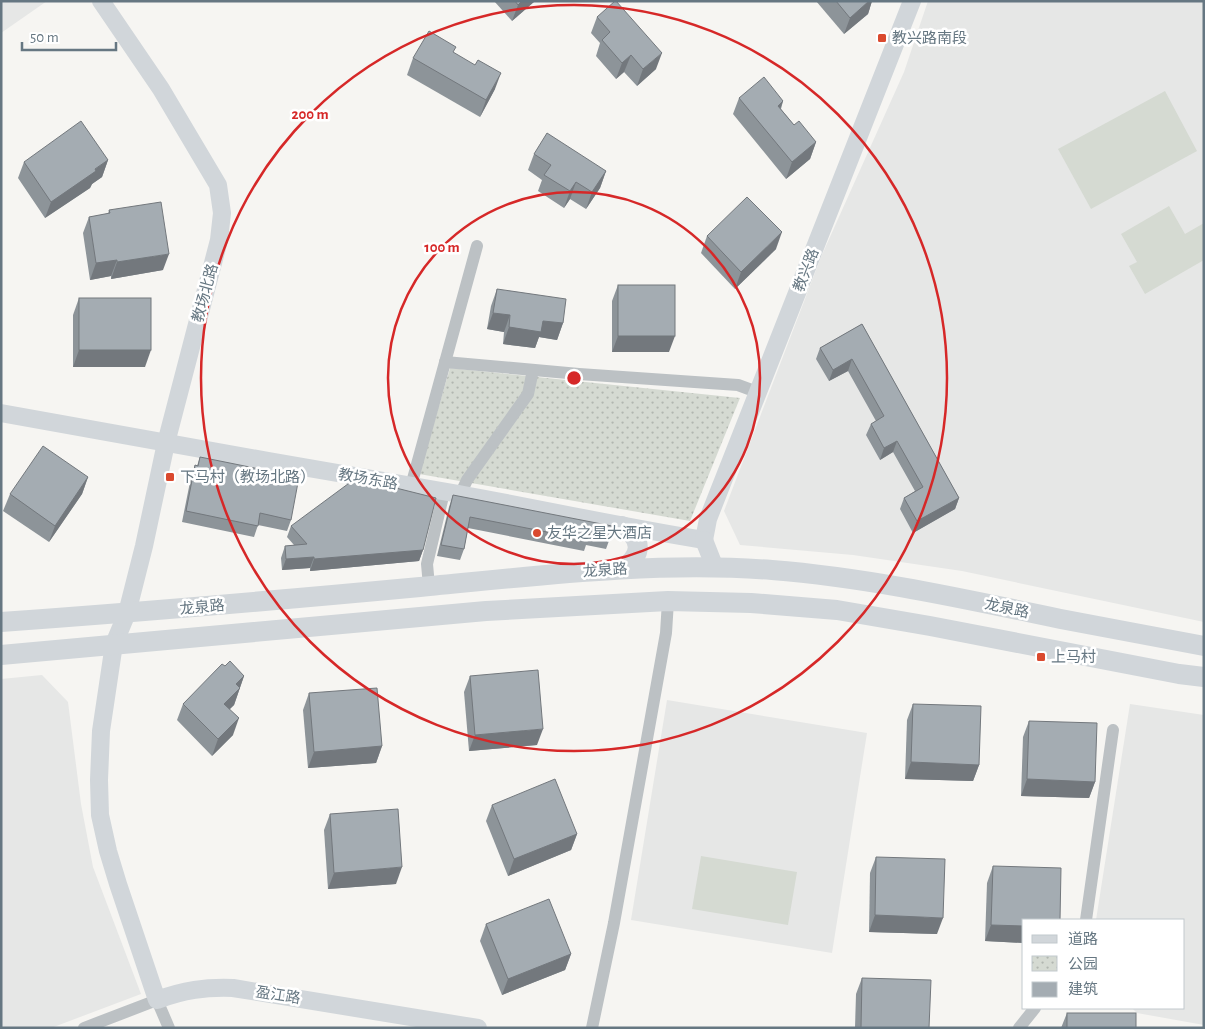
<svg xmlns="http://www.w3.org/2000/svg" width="1205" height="1029" font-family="'Alegreya Sans','Noto Sans SC',sans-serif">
<defs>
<pattern id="park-dots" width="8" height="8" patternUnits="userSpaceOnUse" patternTransform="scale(1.25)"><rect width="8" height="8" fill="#d5dad2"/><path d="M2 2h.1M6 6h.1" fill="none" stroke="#b1b6b0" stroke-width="1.8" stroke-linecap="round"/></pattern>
</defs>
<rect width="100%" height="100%" fill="#f6f5f2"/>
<g fill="#e6e7e6">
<polygon points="1,1 47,1 1,33"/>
<polygon points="928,1 1204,1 1204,622 962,571 853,555 740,545 724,511 821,257 904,72"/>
<polygon points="42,675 68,702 81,804 93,867 141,994 51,1028 1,1028 1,679"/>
<polygon points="667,700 867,733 832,953 631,920"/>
<polygon points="1130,704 1204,715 1204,1025 1137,1013 1132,1008 1184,1008 1184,920 1096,920"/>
</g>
<polygon fill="url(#park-dots)" points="450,368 740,398 690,521 419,474"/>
<g fill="#d5dad2">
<polygon points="1165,91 1197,151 1091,209 1058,149"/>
<polygon points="1169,206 1185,234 1204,223 1204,260 1145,294 1129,266 1137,262 1121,234"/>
<polygon points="701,856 797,872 788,925 692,909"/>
</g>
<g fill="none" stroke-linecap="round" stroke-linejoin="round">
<g stroke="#bcc1c4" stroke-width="12">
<polyline points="445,362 579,374 738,385 757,392"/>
<polyline points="411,486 477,246"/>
<polyline points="460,495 467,480 528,394 533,370"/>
<polyline points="429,586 427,564 444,492"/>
<polyline points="1086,920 1113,730"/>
<polyline points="84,1028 157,1000 169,1028"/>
<polyline points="592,1028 614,923 666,633 668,601"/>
<polyline points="1019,1028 1035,1008"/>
</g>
<g stroke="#d1d6da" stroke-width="18">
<path d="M101,1l60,88 57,96 4,28 -3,27 -53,203 -22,103 -17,67 -13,31 -13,87 -2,49 1,35 8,36 10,33 39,116c27,-10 48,-13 76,-12l245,40"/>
<path d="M1,413c153,28 305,55 458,81 82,15 163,33 245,46"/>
<polyline points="704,540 708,519 912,1"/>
<polyline points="704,540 715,568"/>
</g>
<g stroke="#d1d6da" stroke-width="20">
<path d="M622,526c21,13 21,29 0,43"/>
<path d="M1,622c140,-10 279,-22 419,-35 117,-11 234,-26 352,-17 100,8 197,30 294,50 46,9 92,17 138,26"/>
<polyline points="1,655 486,611 668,601 751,603 837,610 930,626 1179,674 1204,677"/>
</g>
</g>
<g fill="#8d9499">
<polygon points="494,1 535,1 512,21"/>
<polygon points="816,1 872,1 868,14 844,34"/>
<polygon points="597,17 656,69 637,86 624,72 616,79 596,56 600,43 591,33"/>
<polygon points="454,53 495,89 480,117 407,75 413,58"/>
<polygon points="739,98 783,101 781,109 794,125 816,142 810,159 786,179 733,114"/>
<polygon points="534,154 606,171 600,188 586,209 570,199 564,208 538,191 542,180 528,170"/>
<polygon points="108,160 102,177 92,184 90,188 45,218 18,178 24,162"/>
<polygon points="109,210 163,270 111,279 111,276 90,280 83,233 89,217 108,214"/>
<polygon points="707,236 776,249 735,289 701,253"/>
<polygon points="618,285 669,352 612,352 612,301"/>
<polygon points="497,289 563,323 557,340 539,337 535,348 503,344 504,332 487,329 491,306"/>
<polygon points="79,298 145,367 73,367 73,315"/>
<polygon points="862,324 959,498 955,509 913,533 900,509 904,498 915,491 893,452 880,460 866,435 871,424 876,421 848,371 829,381 816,359 820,348"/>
<polygon points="200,457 291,520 287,531 258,525 254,537 182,522 191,477 195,465 197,466"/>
<polygon points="88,477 82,494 49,542 3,511 10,494"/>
<polygon points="453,495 610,538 606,549 586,545 584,551 468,528 464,549 460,560 437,556 449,507"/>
<polygon points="291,526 423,550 419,561 310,571 310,568 282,570 281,558 285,546 294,545 287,537"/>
<polygon points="225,666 244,676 234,705 230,709 233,735 212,756 177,720 183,704"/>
<polygon points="470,676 537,745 469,751 464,692"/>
<polygon points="309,693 382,746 376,763 308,768 303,710"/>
<polygon points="913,704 979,765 973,781 905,779 907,720"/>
<polygon points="1029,721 1095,782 1089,798 1021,796 1023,737"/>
<polygon points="492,805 577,834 571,850 508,876 486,821"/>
<polygon points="330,814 396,884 328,889 324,830"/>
<polygon points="876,857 937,934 869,932 870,873"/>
<polygon points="993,866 1024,920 1024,943 985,941 987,883"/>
<polygon points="486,924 571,954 565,970 502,995 480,941"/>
<polygon points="862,978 929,1028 855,1028 856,994"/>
<polygon points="1067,1013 1136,1028 1061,1028"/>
</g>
<g fill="#73787d">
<polygon points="522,1 535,1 512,21 518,5"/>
<polygon points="869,1 872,1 868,14 844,34 850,18"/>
<polygon points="662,53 656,69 637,86 643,69"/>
<polygon points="631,55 624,72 616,79 622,63"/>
<polygon points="501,73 495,89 480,117 486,100"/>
<polygon points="783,101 777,118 778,106"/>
<polygon points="816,142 810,159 786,179 792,162"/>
<polygon points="108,160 102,177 92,184 90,188 45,218 51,202"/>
<polygon points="606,171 600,188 586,209 592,192"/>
<polygon points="576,182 570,199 564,208 570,191"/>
<polygon points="782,232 776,249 735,289 741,272"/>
<polygon points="169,254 163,270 111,279 117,262"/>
<polygon points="117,260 111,276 90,280 96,263"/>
<polygon points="493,313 510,315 504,332 487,329"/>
<polygon points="543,321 563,323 557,340 539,337 535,348 503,344 509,327"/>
<polygon points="618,336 675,336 669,352 612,352"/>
<polygon points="79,350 151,350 145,367 73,367"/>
<polygon points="852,359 848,371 829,381 833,370"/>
<polygon points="897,441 893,452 880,460 884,448"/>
<polygon points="88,477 82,494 49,542 55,526"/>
<polygon points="959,498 955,509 913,533 917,521"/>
<polygon points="423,550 419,561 310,571 314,559"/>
<polygon points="314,557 310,568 282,570 286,559"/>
<polygon points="244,676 234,705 218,720 224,704 236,684"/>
<polygon points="239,718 233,735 212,756 218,739"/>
<polygon points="543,729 537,745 469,751 475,735"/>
<polygon points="382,746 376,763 308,768 314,752"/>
<polygon points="911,762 979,765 973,781 905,779"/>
<polygon points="1027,779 1095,782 1089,798 1021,796"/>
<polygon points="577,834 571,850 508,876 514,859"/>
<polygon points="402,867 396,884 328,889 334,873"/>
<polygon points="875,915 943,918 937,934 869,932"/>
<polygon points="991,925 1024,926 1024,943 985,941"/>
<polygon points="571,954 565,970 502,995 508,979"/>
</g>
<g fill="#a4acb2" stroke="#73787d">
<polygon points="515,1 522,1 518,5"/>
<polygon points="615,1 616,1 662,53 643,69 631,55 622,63 602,40 610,32 597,17"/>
<polygon points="836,1 869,1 850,18"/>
<polygon points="429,31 456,47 453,52 475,65 478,60 501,73 486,100 413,58"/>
<polygon points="764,77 783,101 778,106 794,125 799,121 816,142 792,162 739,98"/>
<polygon points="81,121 108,160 95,169 96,171 51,202 24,162"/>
<polygon points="547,133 606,171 592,192 576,182 570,191 544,175 551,165 534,154"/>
<polygon points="747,197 782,232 741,272 707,236"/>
<polygon points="161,202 169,254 117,262 117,260 96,263 89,217 110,213 109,210"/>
<rect x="618" y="285" width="57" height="51"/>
<polygon points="497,289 566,299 563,323 543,321 541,332 509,327 510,315 493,313"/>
<rect x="79" y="298" width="72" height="52"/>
<polygon points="862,324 959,498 917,521 904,498 923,487 897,441 884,448 871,424 884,416 852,359 833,370 820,348"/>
<polygon points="43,446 88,477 55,526 10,494"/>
<polygon points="200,457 299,477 291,520 260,513 258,526 186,511 195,465 198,466"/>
<polygon points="356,478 436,498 423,550 314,559 314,557 286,559 285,546 307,544 291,526"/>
<polygon points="453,495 612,526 610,538 589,534 588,540 470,517 464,549 441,545"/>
<polygon points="230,661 244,676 236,684 240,688 224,704 239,718 218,739 183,704 222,664 225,666"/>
<polygon points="538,670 543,729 475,735 470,676"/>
<polygon points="377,688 382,746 314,752 309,693"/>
<polygon points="913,704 981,706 979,765 911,762"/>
<polygon points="1029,721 1097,723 1095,782 1027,779"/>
<polygon points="555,779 577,834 514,859 492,805"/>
<polygon points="398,809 402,867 334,873 330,814"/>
<polygon points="876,857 945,859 943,918 875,915"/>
<polygon points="993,866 1061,868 1060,920 1024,920 1024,926 991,925"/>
<polygon points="549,899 571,954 508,979 486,924"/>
<polygon points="862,978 931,980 929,1028 861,1028"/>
<rect x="1067" y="1013" width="69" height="15"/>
</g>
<g fill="none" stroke="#d62828" stroke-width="2.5">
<circle cx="574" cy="378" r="186"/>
<circle cx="574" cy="378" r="373"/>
</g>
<g fill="#da492e" stroke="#fff" stroke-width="2">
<rect x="877" y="33" width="10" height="10" rx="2.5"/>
<rect x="165" y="472" width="10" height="10" rx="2.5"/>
<circle cx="537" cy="533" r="5"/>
<rect x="1036" y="652" width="10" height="10" rx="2.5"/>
</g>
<g text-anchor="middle" stroke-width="5" stroke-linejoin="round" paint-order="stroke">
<g font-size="15" fill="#667782" stroke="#fff" text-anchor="start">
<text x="892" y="43">教兴路南段</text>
<text x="180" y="482">下马村（教场北路）</text>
<text x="547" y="538">友华之星大酒店</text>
<text x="1051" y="662">上马村</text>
</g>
<g font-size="15" fill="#667782" stroke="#fff">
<text transform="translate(806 270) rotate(-69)" y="5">教兴路</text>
<text transform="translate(205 293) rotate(-75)" y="5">教场北路</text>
<text transform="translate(368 479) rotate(10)" y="5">教场东路</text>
<text transform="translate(605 570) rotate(-4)" y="5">龙泉路</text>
<text transform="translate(202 607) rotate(-5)" y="5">龙泉路</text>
<text transform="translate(1007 608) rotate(12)" y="5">龙泉路</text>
<text transform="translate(278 995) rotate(9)" y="5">盈江路</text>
</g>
</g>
<circle cx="574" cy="378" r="8" fill="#d62828" stroke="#fff" stroke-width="2.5"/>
<g font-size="15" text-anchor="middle" font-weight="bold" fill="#d62828" stroke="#fff" stroke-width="5" stroke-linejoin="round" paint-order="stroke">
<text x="310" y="119">200 m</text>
<text x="442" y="252">100 m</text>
</g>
<rect width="1205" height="1029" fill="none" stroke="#667782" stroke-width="5"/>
<rect x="1022" y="919" width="162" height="90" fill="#ffffff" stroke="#c2c9cd"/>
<rect x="1032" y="935" width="25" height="8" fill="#d1d6da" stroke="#c2c9cd"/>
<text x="1068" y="944" font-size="15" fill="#667782">道路</text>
<rect x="1032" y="956" width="25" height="15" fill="url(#park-dots)" stroke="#c2c9cd"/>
<text x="1068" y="969" font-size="15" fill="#667782">公园</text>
<rect x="1032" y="982" width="25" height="15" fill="#a4acb2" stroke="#c2c9cd"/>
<text x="1068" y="994" font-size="15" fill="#667782">建筑</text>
<path d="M22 42v8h94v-8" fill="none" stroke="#667782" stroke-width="2.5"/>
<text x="30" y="42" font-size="15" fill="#667782" stroke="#ffffff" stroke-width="4" paint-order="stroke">50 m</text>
</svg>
